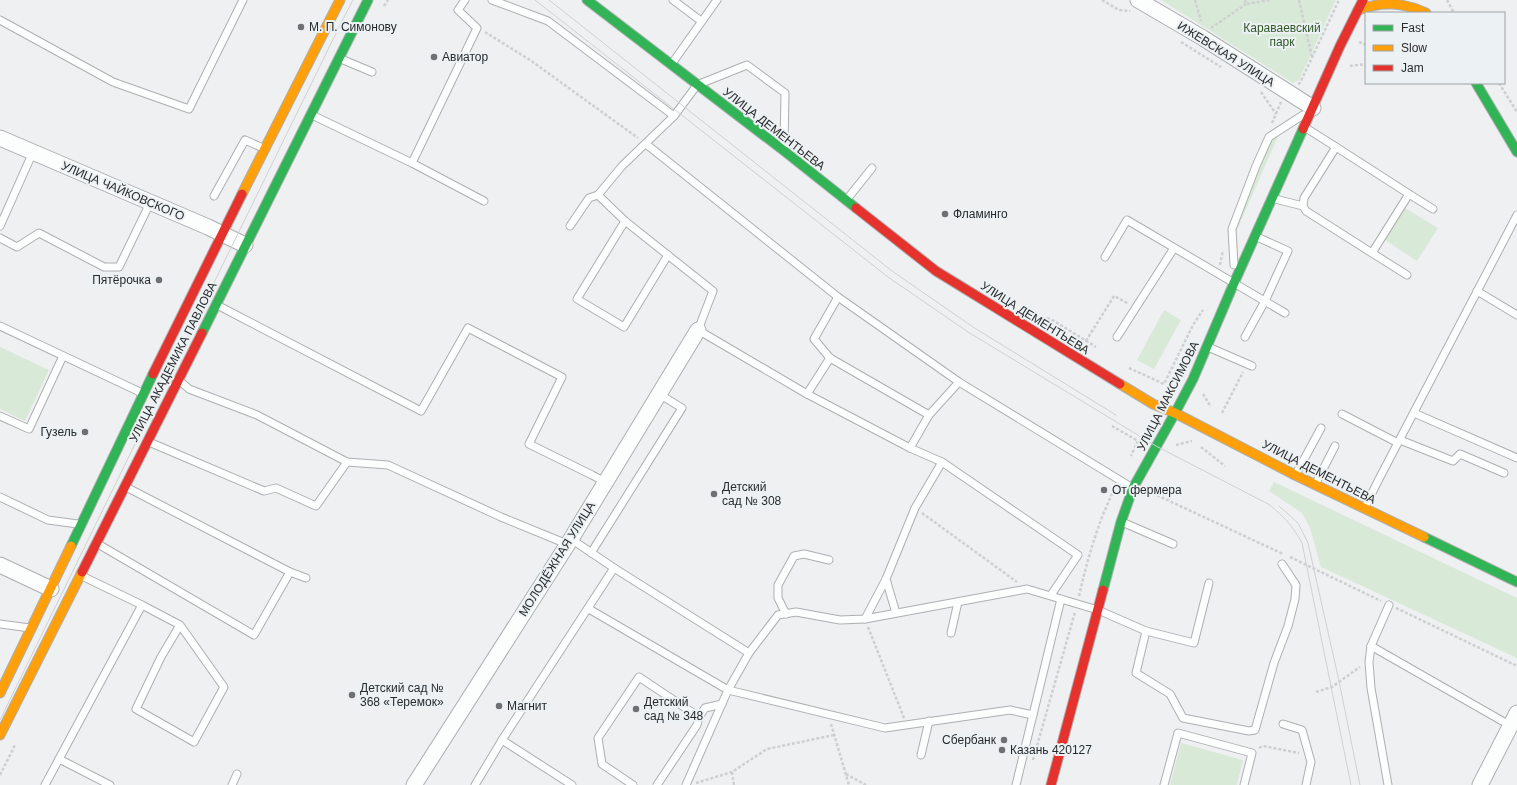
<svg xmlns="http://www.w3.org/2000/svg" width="1517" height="785" font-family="Arial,sans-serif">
<rect width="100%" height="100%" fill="#eef0f2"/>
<g fill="#d9e9d7">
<polygon points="1161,0 1336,0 1299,80 1293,83"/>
<polygon points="1279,134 1234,237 1233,229 1272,137"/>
<polygon points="1405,208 1438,228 1417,261 1385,240"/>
<polygon points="1164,310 1181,320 1154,369 1137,360"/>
<polygon points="0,347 49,370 25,421 0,409"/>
<polygon points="1274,482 1517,598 1517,658 1321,567 1310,528 1302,513 1269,491"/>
<polygon points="1181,743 1243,760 1237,785 1170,785"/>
</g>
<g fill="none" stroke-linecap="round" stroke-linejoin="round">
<g stroke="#adafb1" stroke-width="9">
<g id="lane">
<polyline points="492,0 548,21 674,116"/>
<polyline points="673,0 701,21"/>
<polyline points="0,20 113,82 189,109 243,0"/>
<polyline points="341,59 372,72"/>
<polyline points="673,62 717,0"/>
<polyline points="312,115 412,163 477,28 458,10 465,0"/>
<polyline points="1306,128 1336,147"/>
<polyline points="646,144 838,297 959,382 1131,487"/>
<polyline points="784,145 785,93 747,65 697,85 674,116 622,166 598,195 625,221 713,291 698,330 807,394 910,448"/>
<polyline points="412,163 484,201"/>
<polyline points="1409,194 1433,209"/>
<polyline points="214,196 245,140 263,148"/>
<polyline points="848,198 872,168"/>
<polyline points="1275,199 1303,206"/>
<polyline points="625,221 577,299 624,327 668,255"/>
<polyline points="0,226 33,152"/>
<polyline points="570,226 589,198 598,195"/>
<polyline points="0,238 17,247 39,233 104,267 119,267 150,203"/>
<polyline points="1372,253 1306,211 1303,206 1304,198 1336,147 1409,194 1372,253 1407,275"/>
<polyline points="1105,257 1127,220 1285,313"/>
<polyline points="1234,265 1232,229 1256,166 1269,137 1303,115"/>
<polyline points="1477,291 1517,315"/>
<polyline points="838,297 814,339 830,358 929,415"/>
<polyline points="217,305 421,411 468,328 562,377 529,444 592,475 605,482"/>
<polyline points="0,326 142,393"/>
<polyline points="1117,337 1174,248"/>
<polyline points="1245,337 1265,301 1288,251 1257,237"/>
<polyline points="1208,347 1252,366"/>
<polyline points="179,380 189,389 257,415 347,462 388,465 501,517 567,544"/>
<polyline points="959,382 929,415 910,448 942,462 1078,555 1051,595"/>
<polyline points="807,394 830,358"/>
<polyline points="1414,413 1517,458"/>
<polyline points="1342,414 1398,443"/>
<polyline points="0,416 29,429 63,356"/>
<polyline points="1400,440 1453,461 1460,454 1504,473"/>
<polyline points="149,442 264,491 276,488 316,506 347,462"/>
<polyline points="1296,474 1321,428"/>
<polyline points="1316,483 1335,446"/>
<polyline points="0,497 48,520 78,524"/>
<polyline points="1365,507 1379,479 1517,215"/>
<polyline points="1122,522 1173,544"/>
<polyline points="571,539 614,568"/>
<polyline points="98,544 254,635 290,572 126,487"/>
<polyline points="591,553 682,408 659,394"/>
<polyline points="290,572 306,578"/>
<polyline points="82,576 142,605 59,759 110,785"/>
<polyline points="886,579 896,613"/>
<polyline points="142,605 180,625 224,687 194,742 136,709 161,657 180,625"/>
<polyline points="589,609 728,690 885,728 1010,710 1033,715"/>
<polyline points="786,614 778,598 778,585 794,556 804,554 829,560"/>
<polyline points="865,619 886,579 915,508 942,462"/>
<polyline points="0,624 30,628"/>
<polyline points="1146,631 1194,643 1209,583"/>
<polyline points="951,633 958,602"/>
<polyline points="1371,646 1511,726"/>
<polyline points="1283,724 1302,730 1311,762 1306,785"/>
<polyline points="502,740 572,785"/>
<polyline points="921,755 929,721"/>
<polyline points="45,785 59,759"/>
<polyline points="232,785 237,774"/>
<polyline points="475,785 502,740 614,568 749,653"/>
<polyline points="633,785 602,764 598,738 639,677 699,717"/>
<polyline points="657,785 697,725 699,717 705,708 722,704"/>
<polyline points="686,785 728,690 749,653 778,615 796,612 840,620 865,619 1027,589 1098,610 1146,631 1136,673 1170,694 1183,718 1249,731 1255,730 1274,663 1288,626 1295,599 1296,585 1282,564"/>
<polyline points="1016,785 1061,599"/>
<polyline points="1164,785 1178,733 1252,753 1244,785"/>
<polyline points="1388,785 1371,688 1369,662 1371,646 1389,605"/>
</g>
</g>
<g stroke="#adafb1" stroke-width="17">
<g id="street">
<polyline points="1138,0 1203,38 1313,108"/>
<polyline points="0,138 208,227 245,245"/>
<polyline points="0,565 51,589"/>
<polyline points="414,785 571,539 698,330"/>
<polyline points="1480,785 1517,713"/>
</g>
</g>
<g stroke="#adafb1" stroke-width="11">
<g id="fast">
<polyline points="587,0 783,150 856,208"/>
<polyline points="1476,83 1517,152"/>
<polyline points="202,333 368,0"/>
<polyline points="1175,413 1193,379 1234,283 1303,129"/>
<polyline points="1424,537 1517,582"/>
<polyline points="71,546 153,374"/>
<polyline points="1103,590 1121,522 1133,488 1175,413"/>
</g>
</g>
<g stroke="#adafb1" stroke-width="11">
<g id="slow">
<path d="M1358,10c24,-9 45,-8 68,3"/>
<polyline points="242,194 340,0"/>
<polyline points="1120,384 1153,404 1175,413 1295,475 1424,537"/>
<polyline points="0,693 71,546"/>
<polyline points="0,735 82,572"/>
</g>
</g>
<g stroke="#adafb1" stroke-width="11">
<g id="jam">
<polyline points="1303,129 1340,46 1363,0"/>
<polyline points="856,208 936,271 1120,384"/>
<polyline points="153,374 242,194"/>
<polyline points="82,572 202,333"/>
<polyline points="1051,785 1103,590"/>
</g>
</g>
<g stroke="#cecfd0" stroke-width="2.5" stroke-dasharray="3 2" stroke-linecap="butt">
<polyline points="1102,0 1119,10 1130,11"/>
<polyline points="1195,0 1201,21"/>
<polyline points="1245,0 1246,4 1270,0"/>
<polyline points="1299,0 1312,57"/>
<polyline points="1447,0 1454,13"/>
<polyline points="384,6 388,0"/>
<polyline points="1211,28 1246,4"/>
<polyline points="485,32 530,60 638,138"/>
<polyline points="1181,42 1221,67"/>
<polyline points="1359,42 1366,45"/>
<polyline points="1350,66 1366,64"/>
<polyline points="1499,83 1517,112"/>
<polyline points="1298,84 1300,83 1339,0"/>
<polyline points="1261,92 1276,114"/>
<polyline points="1272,123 1281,102"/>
<polyline points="1220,265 1223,250"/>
<polyline points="1047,318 1054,321 1096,347"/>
<polyline points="1086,341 1114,296 1129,304"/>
<polyline points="1129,368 1164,384 1193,325 1203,310"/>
<polyline points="1203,394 1211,407"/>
<polyline points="1222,413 1243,372"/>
<polyline points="1112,426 1138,441 1131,456"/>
<polyline points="1176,445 1192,441"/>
<polyline points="1201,447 1225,466"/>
<polyline points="1148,491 1283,554"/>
<polyline points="922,513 1017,582"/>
<polyline points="1290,557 1381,601"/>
<path d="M1079,596c8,-35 18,-71 34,-104"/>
<polyline points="1396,608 1517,666"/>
<polyline points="868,627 904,718"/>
<polyline points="1316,692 1332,687 1360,667"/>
<polyline points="831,724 849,785"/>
<polyline points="1259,748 1263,746 1299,753"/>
<polyline points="1033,760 1075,612"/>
<polyline points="732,772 734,785"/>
<polyline points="846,774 866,785"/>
<polyline points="0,775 15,745"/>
<polyline points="696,783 732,772 767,749 834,735"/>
</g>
<use href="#lane" stroke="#fcfdfd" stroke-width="7"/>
<use href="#street" stroke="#fcfdfd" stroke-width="15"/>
<use href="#fast" stroke="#30b455" stroke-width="9"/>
<use href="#slow" stroke="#ff9f0a" stroke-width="9"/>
<use href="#jam" stroke="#e5322d" stroke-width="9"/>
<g stroke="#d0d1d1" stroke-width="1">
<path d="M535,0l353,277 80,55 188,114 114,59c16,14 22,20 32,38l49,242"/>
<polyline points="549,0 892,271 973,327 1116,415"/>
<polyline points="1279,506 1298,523 1308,543 1339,681 1360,785"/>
<polyline points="0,720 341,23 353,0"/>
</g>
</g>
<g fill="#6e6f71" stroke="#ecf1f4" stroke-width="1.5">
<circle cx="301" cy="27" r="4"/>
<circle cx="434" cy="57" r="4"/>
<circle cx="945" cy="214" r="4"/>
<circle cx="159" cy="280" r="4"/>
<circle cx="85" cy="432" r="4"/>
<circle cx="1104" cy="490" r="4"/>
<circle cx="714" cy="494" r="4"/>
<circle cx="352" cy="695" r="4"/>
<circle cx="499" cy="706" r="4"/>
<circle cx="636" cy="709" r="4"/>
<circle cx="1004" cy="740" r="4"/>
<circle cx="1002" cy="750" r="4"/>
</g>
<g text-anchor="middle" stroke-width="4" stroke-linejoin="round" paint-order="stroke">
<g font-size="12" fill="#292a2c" stroke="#ecf1f4" text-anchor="start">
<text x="309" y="31">М. П. Симонову</text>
<text x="442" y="61">Авиатор</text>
<text x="953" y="218">Фламинго</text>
<text x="151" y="284" text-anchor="end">Пятёрочка</text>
<text x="77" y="436" text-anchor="end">Гузель</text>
<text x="722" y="491">Детский<tspan x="722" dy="14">сад № 308</tspan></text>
<text x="1112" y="494">От фермера</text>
<text x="360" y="692">Детский сад №<tspan x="360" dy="14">368 «Теремок»</tspan></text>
<text x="644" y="706">Детский<tspan x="644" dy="14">сад № 348</tspan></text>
<text x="507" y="710">Магнит</text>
<text x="996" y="744" text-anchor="end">Сбербанк</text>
<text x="1010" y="754">Казань 420127</text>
</g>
<g font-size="12" fill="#315826" stroke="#ecf1f4">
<text x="1282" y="32">Караваевский<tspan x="1282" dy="14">парк</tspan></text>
</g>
<g font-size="12" fill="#292a2c" stroke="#ecf1f4">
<text transform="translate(1226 54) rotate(32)" y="4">ИЖЕВСКАЯ УЛИЦА</text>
<text transform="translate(774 129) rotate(38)" y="4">УЛИЦА ДЕМЕНТЬЕВА</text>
<text transform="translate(123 191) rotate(23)" y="4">УЛИЦА ЧАЙКОВСКОГО</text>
<text transform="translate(1035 318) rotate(32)" y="4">УЛИЦА ДЕМЕНТЬЕВА</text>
<text transform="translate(173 362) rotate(-63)" y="4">УЛИЦА АКАДЕМИКА ПАВЛОВА</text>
<text transform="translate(1168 396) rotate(-63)" y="4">УЛИЦА МАКСИМОВА</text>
<text transform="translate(1319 472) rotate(27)" y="4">УЛИЦА ДЕМЕНТЬЕВА</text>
<text transform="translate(557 559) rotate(-58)" y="4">МОЛОДЁЖНАЯ УЛИЦА</text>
</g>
</g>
<rect x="1365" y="12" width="140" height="72" fill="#ecf1f4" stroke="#9ea1a4"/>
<rect x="1373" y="25" width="20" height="6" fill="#30b455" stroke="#9ea1a4"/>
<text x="1401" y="32" font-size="12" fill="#292a2c">Fast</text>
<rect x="1373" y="45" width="20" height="6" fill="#ff9f0a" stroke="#9ea1a4"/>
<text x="1401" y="52" font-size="12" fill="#292a2c">Slow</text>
<rect x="1373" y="65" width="20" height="6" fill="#e5322d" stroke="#9ea1a4"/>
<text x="1401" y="72" font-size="12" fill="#292a2c">Jam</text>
</svg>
